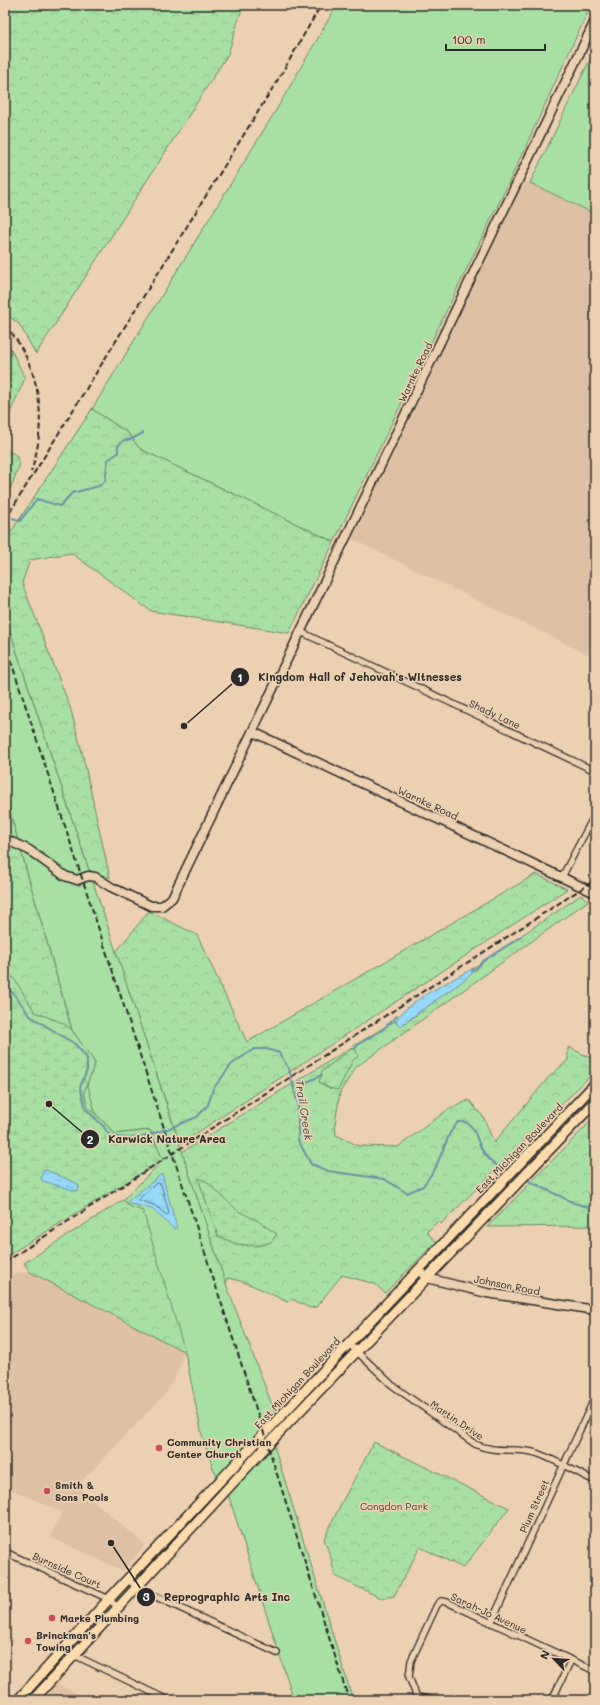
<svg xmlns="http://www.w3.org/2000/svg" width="600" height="1705" font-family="Mali,sans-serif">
<defs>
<pattern id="forest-crowns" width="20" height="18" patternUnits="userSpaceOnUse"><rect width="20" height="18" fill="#a8e0a4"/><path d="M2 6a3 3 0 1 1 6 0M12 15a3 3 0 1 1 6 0" fill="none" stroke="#91c08d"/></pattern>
<pattern id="wetland-marsh" width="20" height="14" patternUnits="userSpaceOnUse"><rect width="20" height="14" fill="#a8e0a4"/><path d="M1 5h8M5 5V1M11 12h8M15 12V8" fill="none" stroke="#91c08d"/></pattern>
<pattern id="water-ripples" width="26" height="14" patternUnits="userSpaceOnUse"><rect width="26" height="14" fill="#96d9f8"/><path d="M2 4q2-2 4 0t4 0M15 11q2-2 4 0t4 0" fill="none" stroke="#81bad5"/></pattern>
</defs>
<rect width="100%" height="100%" fill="#ebd0b2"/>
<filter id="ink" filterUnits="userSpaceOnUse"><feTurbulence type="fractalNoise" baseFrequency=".025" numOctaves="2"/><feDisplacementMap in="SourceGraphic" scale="8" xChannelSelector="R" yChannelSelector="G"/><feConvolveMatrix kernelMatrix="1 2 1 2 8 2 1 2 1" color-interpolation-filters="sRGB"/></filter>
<g filter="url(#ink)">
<g fill="#dec1a4">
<polygon points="522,179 595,214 595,658 350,538"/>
<polygon points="30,1272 185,1352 177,1374 166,1393 77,1486 145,1545 123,1571 50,1537 62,1512 5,1487 5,1281 16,1274"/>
<polygon points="52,1682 93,1700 36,1700"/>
</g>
<g fill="#a8e0a4" stroke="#6a8668">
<polygon points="337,5 591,5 511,178 334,542 140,449 128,433 92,409 278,107"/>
<polygon points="595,49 595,214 530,183"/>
<polygon points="5,616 226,1284 274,1410 275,1449 353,1700 294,1700 229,1497 213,1468 202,1435 185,1352 131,1207 123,1200 163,1160 150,1130 115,1134 98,1116 88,1108 84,1092 95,1063 72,1030 5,795"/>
</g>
<g fill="url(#forest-crowns)" stroke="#6a8668">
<polygon points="5,5 243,5 228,54 36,354 19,324 5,313"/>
<polygon points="5,337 25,378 5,424"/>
<polygon points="92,409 128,433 140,449 334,542 289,633 151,611 71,553 30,560 22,583 70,707 82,752 110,878 89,870 5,616 5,541"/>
<polygon points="5,795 114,1178 5,1243"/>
<polygon points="536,874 567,889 180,1144 116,952 149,911 197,935 247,1042"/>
<path d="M581,895l7,6 -232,166 -16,25 -5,32 1,11 23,11 39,1 48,-36 23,-11 15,18 10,25 55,-66 19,-17v-13l27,13v11l-154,153 -3,-3 -11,11 9,10 -51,51 -10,-9 -33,-9 -26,32 -6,1 -18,-9 -5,3c-15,-8 -43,-22 -60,-24l-1,6 -44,-132 214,-132v3l4,3 7,-4 65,-49v-4z"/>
<polygon points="595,1117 595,1226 487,1227"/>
<polygon points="123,1200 131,1207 143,1211 185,1352 30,1272 24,1263"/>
<polygon points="374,1442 509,1508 463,1568 420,1547 394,1596 381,1598 335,1576 331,1558 324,1539 340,1506"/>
</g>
<g fill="url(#wetland-marsh)" stroke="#6a8668">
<polygon points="5,449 16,455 20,464 5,502"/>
<polygon points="5,973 13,977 35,1012 63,1023 72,1030 95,1063 84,1092 88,1108 98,1116 115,1134 150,1130 163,1160 5,1257"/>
<polygon points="352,1048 355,1049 358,1056 353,1060 338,1090 329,1088 319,1082 322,1071"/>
<polygon points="198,1178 206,1181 238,1211 258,1221 277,1234 271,1242 257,1246 236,1244 218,1236"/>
</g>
<g fill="url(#water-ripples)" stroke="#6b93a6">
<path d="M472,969v4l-5,5 -67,48 -4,-3c1,-17 60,-45 76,-54z"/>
<polygon points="46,1170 78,1184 79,1189 76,1191 43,1181 41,1178 43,1171"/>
<polygon points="162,1174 177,1228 174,1229 152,1209 131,1204 128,1201"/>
</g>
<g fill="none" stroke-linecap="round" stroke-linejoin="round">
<polygon stroke="#56717d" stroke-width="1" points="157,1183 161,1184 169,1213 167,1215 154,1205 138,1200"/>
<g stroke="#6b93a6" stroke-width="2">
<polyline points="13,518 20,521 37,499 60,506 72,493 99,486 105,481 108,460 118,453 118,446 124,440 130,440 143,433"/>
<polyline points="472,969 475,970 483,961 521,937"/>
<path d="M5,987l9,7 16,22 45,28 12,14v12l-7,17 6,22 17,17 7,10 16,2 16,-1 28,-9 27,-11 11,-12 5,-16 19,-25 22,-15h13l12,4 10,16 9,36v35l13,24 17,7 56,8 23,14 16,-7 12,-17 15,-36 8,-11c19,-2 17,19 26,31 6,9 14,14 24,18"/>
<polyline points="355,1049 359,1044 382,1030 397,1016"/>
<polyline points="293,1087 299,1081 307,1082 322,1075"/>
<polyline points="525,1179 574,1203 588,1207 595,1205"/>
</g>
<g stroke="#2b2b2b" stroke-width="8">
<g id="street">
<polyline points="301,632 595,771"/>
<polyline points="562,877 595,814"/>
<path d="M349,1344l43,41 83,59c20,10 41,3 61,9 20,7 40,19 59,28"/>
<polyline points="5,1552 109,1599 118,1608"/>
<polyline points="128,1579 137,1588 277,1653"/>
<polyline points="491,1623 595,1397"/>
<polyline points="74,1655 168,1700"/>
<polyline points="417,1697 438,1700"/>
<polyline points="418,1700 409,1677 411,1661 437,1605 441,1601 447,1602 595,1671"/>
<polyline points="552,1700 571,1660"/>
</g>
</g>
<g stroke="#2b2b2b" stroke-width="11">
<g id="secondary">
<polyline points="253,732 595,893"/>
<polyline points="5,839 29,850 65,876 77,880 88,876 95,877 111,887 151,906 162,906 172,898 595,21"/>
<polyline points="418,1270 427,1278 487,1293 595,1310"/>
</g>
</g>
<g stroke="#2b2b2b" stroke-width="12">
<g id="primary">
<polyline points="18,1700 109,1599 388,1302 595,1084"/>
<polyline points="33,1700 273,1439 595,1102"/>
</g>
</g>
<use href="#street" stroke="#ebd0b2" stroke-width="5.5"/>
<use href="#secondary" stroke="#ebd0b2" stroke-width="8"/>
<use href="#primary" stroke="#fcdcac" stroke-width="9"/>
<g stroke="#2b2b2b" stroke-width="2" stroke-dasharray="6 3" stroke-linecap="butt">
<path d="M5,325c36,41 43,97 26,147"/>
<polyline points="5,520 282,73 321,5"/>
<polyline points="5,643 261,1424 349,1700"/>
<polyline points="5,1262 595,880"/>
</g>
</g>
</g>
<g fill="#d1495b" stroke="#ebd0b2" stroke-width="1.5">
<circle cx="159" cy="1448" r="4"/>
<circle cx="47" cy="1491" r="4"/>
<circle cx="52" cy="1618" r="4"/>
<circle cx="28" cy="1641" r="4"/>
</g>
<g text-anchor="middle" stroke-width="3.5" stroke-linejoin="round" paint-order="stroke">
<g font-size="10" fill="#2b2b2b" stroke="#ebd0b2">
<text transform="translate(415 372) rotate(-64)" y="4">Warnke Road</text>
<text transform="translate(495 714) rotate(25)" y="4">Shady Lane</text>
<text transform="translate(428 803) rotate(25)" y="4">Warnke Road</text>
<text transform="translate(519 1148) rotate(-46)" y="4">East Michigan Boulevard</text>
<text transform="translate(507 1285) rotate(11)" y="4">Johnson Road</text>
<text transform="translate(297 1383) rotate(-47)" y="4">East Michigan Boulevard</text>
<text transform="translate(457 1420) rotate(34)" y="4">Martin Drive</text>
<text transform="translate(534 1506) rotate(-66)" y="4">Plum Street</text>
<text transform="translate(67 1570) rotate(24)" y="4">Burnside Court</text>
<text transform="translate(489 1613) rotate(25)" y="4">Sarah-Jo Avenue</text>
</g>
<g font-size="10" font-weight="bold" fill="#2b2b2b" stroke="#ebd0b2" text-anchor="start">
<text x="167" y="1446">Community Christian<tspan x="167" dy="12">Center Church</tspan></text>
<text x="55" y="1489">Smith &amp;<tspan x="55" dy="12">Sons Pools</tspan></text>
<text x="60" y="1622">Marke Plumbing</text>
<text x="36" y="1639">Brinckman's<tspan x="36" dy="12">Towing</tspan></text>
</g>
<g font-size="10" fill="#3e463d" stroke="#ebd0b2">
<text x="394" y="1510">Congdon Park</text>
</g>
<g font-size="11" font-style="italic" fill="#3b454a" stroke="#ebd0b2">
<text transform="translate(304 1110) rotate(81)" y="4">Trail Creek</text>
</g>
</g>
<path fill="none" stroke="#2b2b2b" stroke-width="1.5" d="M184 726L240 677M49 1104L90 1139M111 1543L146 1597"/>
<g fill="#2b2b2b" stroke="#ebd0b2" stroke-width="1.5">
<circle cx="184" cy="726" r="4"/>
<circle cx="49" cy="1104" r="4"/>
<circle cx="111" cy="1543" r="4"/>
<circle cx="240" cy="677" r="10"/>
<circle cx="90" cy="1139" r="10"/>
<circle cx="146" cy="1597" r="10"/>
</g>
<g font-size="12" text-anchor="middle" font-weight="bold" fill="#fff">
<text x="240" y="682">1</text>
<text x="90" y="1144">2</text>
<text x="146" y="1601">3</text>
</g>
<g font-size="11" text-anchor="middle" font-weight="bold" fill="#2b2b2b" stroke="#ebd0b2" stroke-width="3.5" stroke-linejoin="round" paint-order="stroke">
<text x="360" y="681">Kingdom Hall of Jehovah's Witnesses</text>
<text x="167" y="1143">Karwick Nature Area</text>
<text x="227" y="1601">Reprographic Arts Inc</text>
</g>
<rect width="600" height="1705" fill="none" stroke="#ebd0b2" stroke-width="20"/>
<rect x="10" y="10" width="580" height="1685" fill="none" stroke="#2b2b2b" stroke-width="1.5" filter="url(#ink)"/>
<g transform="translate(554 1659) rotate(295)" stroke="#ebd0b2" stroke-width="3" paint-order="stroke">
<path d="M0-3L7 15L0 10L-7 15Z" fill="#2b2b2b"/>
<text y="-6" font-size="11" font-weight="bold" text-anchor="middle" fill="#2b2b2b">N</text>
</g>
<path d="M446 44v6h99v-6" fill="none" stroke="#2b2b2b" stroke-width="2"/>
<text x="452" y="44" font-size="12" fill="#2b2b2b" stroke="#ebd0b2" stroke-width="3" paint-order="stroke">100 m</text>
</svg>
